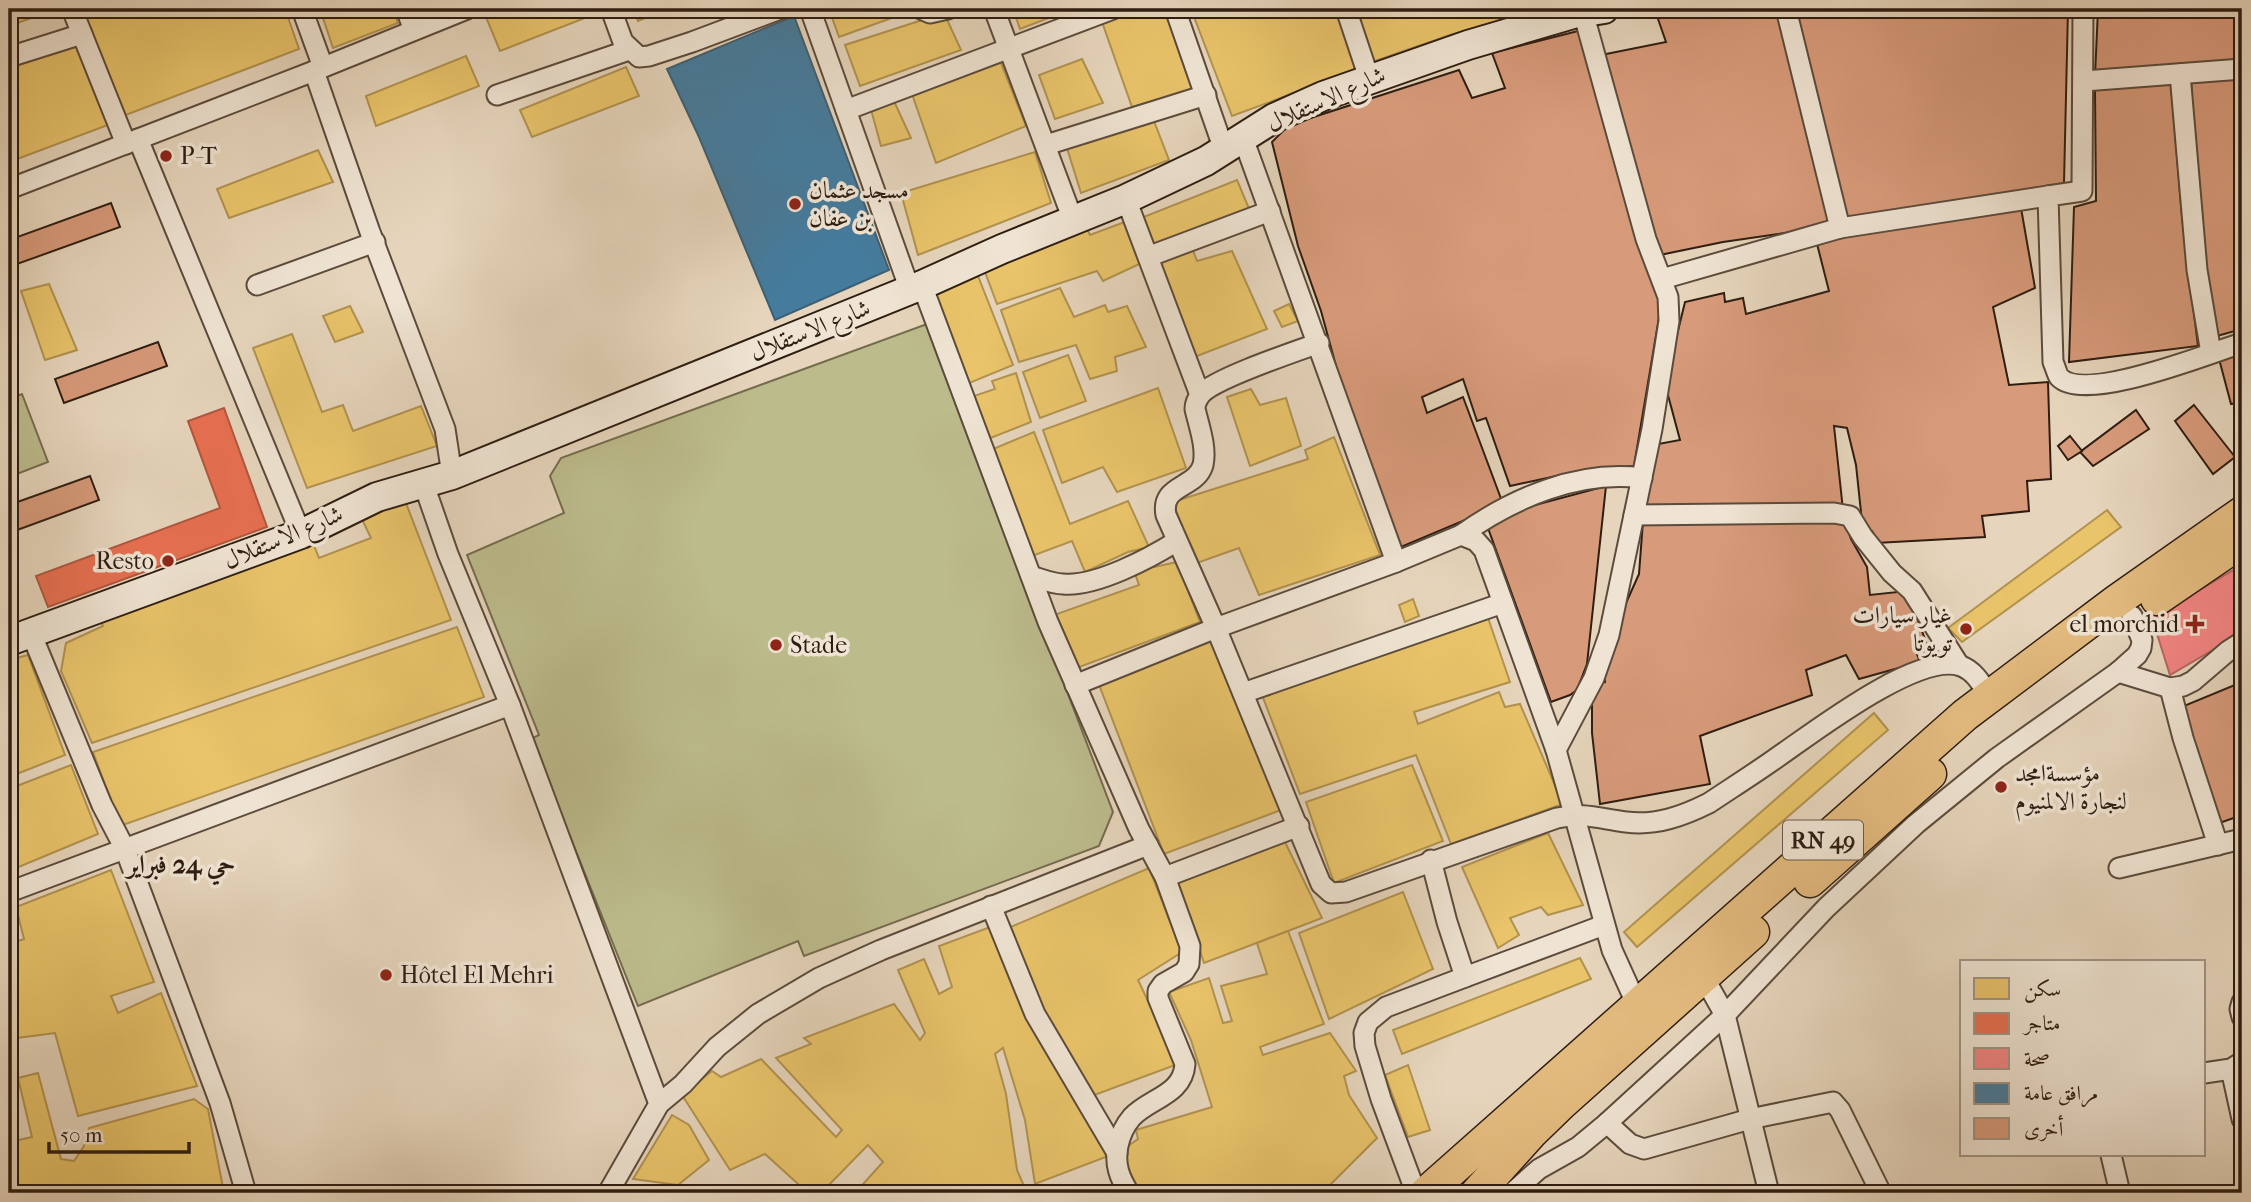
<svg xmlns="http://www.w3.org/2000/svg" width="2251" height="1202" font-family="'IM FELL French Canon',Amiri,serif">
<rect width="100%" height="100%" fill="#e6d5bc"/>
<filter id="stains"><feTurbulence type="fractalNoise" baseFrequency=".00286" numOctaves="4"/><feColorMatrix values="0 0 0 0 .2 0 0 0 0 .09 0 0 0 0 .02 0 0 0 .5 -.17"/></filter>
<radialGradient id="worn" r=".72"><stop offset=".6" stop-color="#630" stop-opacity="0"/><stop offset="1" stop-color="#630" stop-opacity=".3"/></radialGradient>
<g fill="#bcbb8c" stroke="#756c4e" stroke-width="2">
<polygon points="927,324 1113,812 1099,846 804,956 798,941 638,1006 531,739 539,735 467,555 564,513 550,476 561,458"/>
<polygon points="22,394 48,462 9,477 9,399"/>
</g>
<g fill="#e9c46a" stroke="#b1924f" stroke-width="2">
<polygon points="9,9 34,9 37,16 9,26"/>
<polygon points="81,9 285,9 299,49 123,116"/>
<polygon points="320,9 393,9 398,23 333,48"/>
<polygon points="507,9 602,9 603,11 500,51 486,17"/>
<polygon points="633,9 667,9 638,21"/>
<polygon points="829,9 914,9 914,10 839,37"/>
<polygon points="1013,9 1072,9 1020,29"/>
<polygon points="1125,9 1164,9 1194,91 1132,107 1101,19"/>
<polygon points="1191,9 1339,9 1359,69 1232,116"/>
<polygon points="1353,9 1539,9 1450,35 1372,62"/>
<polygon points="944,13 961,50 860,86 845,45"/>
<polygon points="76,46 108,125 9,162 9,68"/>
<polygon points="466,56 479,86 376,126 366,96"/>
<polygon points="999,58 1026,126 936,163 912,94"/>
<polygon points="1082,59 1103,103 1055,119 1039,75"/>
<polygon points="626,67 639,96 532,137 520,110"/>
<polygon points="893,99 911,138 881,146 870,106"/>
<polygon points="1152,116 1169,160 1081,193 1067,148"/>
<polygon points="318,150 333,182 229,218 217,189"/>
<polygon points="1035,152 1051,203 918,255 901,193"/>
<polygon points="1237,180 1250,211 1153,248 1141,218"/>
<polygon points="1130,220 1148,260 1103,281 1097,271 997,304 985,272 1086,226 1090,235"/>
<polygon points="1191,245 1197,261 1232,251 1267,329 1192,358 1157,260"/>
<polygon points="978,276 1013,365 967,384 936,295"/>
<polygon points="49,284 77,350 45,360 21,291"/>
<polygon points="1060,288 1074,317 1105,305 1108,312 1127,306 1146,347 1115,357 1117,371 1090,379 1076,345 1019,362 1001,310"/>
<polygon points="1289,304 1298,321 1282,327 1274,311"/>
<polygon points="350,306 363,332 335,342 323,316"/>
<polygon points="292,334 322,412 343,405 353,431 421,406 437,446 307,488 253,348"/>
<polygon points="1068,355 1086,401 1040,418 1023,372"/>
<polygon points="1016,373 1031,422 988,439 971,397 995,389 992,381"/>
<polygon points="1158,388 1186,468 1117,492 1103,467 1062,483 1043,430"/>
<polygon points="1251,389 1260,405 1286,398 1301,446 1250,466 1227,397"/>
<polygon points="1034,432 1070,524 1128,501 1149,547 1128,552 1085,572 1072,541 1032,556 993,449"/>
<polygon points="1334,437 1380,555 1259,595 1239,548 1194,564 1173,502 1308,459 1305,450"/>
<polygon points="404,498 451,620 92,743 61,671 66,643 103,626 98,616 311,538 319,558 371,538 359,513"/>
<polygon points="2107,510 2121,527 1962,642 1948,628"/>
<polygon points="1152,559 1154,567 1177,562 1200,622 1074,669 1054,615 1139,585 1133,568"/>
<polygon points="1413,599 1419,616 1405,622 1399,605"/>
<polygon points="1487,615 1510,682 1414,712 1418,724 1499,692 1505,707 1520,704 1563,804 1451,844 1416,755 1300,794 1262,695"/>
<polygon points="457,627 484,697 120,826 93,752"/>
<polygon points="1210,637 1281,810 1164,854 1098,682"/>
<polygon points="28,655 65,755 9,777 9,660"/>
<polygon points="1874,713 1888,730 1637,947 1624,932"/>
<polygon points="71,765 98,834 9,871 9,789"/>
<polygon points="1412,765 1443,841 1334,883 1306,802"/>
<polygon points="1548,833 1583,905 1548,915 1541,907 1510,918 1519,935 1498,948 1462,867"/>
<polygon points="1284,840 1322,918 1204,963 1177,879"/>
<polygon points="1149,868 1182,952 1138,980 1178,1064 1089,1097 1039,1014 1006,929"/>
<polygon points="111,870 154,982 111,996 118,1013 161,993 197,1086 78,1116 55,1033 9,1039 9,944 24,939 16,907"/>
<polygon points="1403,892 1433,969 1329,1019 1299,933"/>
<polygon points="993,926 1111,1155 1035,1184 1025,1120 1003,1048 995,1054 1006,1094 1017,1170 1027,1193 855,1193 883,1162 868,1145 821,1193 808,1193 765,1154 730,1170 682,1095 712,1071 721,1077 761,1059 836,1137 842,1130 776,1058 811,1044 804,1038 894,1004 920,1040 925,1033 898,970 924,959 939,994 952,987 939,946"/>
<polygon points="1288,931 1324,1024 1260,1047 1263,1055 1330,1033 1356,1071 1344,1076 1349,1095 1377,1138 1327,1188 1327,1193 1137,1193 1119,1164 1125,1148 1138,1139 1136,1130 1212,1107 1191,1040 1169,992 1209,978 1223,1023 1232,1021 1221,986 1267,974 1257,943"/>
<polygon points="1580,958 1591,979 1402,1054 1393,1030"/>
<polygon points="1408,1065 1430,1130 1408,1137 1385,1075"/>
<polygon points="38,1073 61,1159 74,1161 84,1146 89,1128 194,1099 208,1109 224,1193 9,1193 9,1137 10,1142 32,1137 18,1078"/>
<polygon points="672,1115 689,1125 709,1160 678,1185 633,1179"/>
</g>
<polygon fill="#e76f51" stroke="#b0563e" stroke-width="2" points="224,408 267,527 48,607 36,576 220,508 188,421"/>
<polygon fill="#f28482" stroke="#b76560" stroke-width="2" points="2242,565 2242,633 2170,675 2152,618"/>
<polygon fill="#457b9d" stroke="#3e5f73" stroke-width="2" points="794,16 889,270 775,320 699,137 667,69"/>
<g fill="#d79a7a" stroke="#2e1d11" stroke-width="2">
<polygon points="1695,9 1775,9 1778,12 1833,226 1723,242 1655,256 1601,55 1666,42 1657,16"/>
<polygon points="1794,9 2068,9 2064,183 1937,208 1844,221"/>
<polygon points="2098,9 2242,9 2242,63 2095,76"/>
<polygon points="1582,30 1662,300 1634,466 1584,470 1510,486 1486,418 1477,421 1463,379 1422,397 1427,413 1463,397 1503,504 1401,547 1380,498 1341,384 1321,311 1298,246 1272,142 1289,125 1459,70 1472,98 1505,88 1492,53"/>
<polygon points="2242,78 2242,329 2217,336 2206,272 2198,196 2191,82"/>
<polygon points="2171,83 2182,217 2198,346 2069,362 2074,207 2096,201 2095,90"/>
<polygon points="111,203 120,227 17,264 9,240"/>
<polygon points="2021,208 2035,288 1993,307 2009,385 2048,382 2051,479 2027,481 2029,511 1982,516 1985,537 1876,543 1872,531 1863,531 1856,465 1847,428 1834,426 1843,510 1644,510 1658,444 1680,440 1665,384 1685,302 1724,293 1725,302 1743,298 1746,314 1829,291 1816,240"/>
<polygon points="158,342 167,366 64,403 55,379"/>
<polygon points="2242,349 2242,402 2231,404 2218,355"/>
<polygon points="2194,405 2235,457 2213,474 2175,421"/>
<polygon points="2136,410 2149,429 2093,466 2080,452"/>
<polygon points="2070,436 2082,451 2068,460 2058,446"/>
<polygon points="90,476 99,500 9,533 9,505"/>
<polygon points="1606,486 1587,664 1577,690 1570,695 1551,702 1488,528 1505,513"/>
<polygon points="1843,516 1851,539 1867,567 1870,595 1907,591 1929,650 1917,654 1920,662 1859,679 1846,655 1806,670 1812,695 1700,736 1710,784 1600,804 1592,733 1592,683 1605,682 1603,662 1618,621 1639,574 1643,521"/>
<polygon points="2242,682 2242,815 2214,825 2179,708"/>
</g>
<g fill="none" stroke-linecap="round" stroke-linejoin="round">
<g stroke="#5c4b3c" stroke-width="23">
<g id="street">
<polyline points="72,9 126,144"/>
<polyline points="302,9 323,67"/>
<polyline points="406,9 414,30"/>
<polyline points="611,9 623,42 639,57 649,56 692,42 780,9"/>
<polyline points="810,9 910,290"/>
<polyline points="921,9 930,13 948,9"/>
<polyline points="994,9 1073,220"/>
<polyline points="1175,9 1224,150"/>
<polyline points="1346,9 1369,78"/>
<polyline points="1786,9 1840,228"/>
<path d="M2083,9l-1,182 -34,5 5,166c2,4 4,12 6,15 25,27 151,-24 183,-34"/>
<polyline points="9,57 82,34"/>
<polyline points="314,71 370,232 445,429 452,475"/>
<polyline points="2180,74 2197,270 2211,353"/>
<polyline points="2084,81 2242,69"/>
<polyline points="497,95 629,50"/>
<polyline points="846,110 1113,9"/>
<polyline points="1243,138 1396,562 1461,535 1476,541 1484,550 1556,750 1612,950 1637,1005"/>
<polyline points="138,139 301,534"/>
<polyline points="1046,145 1206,95"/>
<polyline points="9,189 314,71 467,9"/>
<polyline points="1126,199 1200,395"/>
<polyline points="1150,256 1270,211"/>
<polyline points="1662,279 1840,228 2048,196"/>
<polyline points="257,285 375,242"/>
<path d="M922,285l126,337 91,207 26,48 25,69 -1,18 -5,8 -21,12 -5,7v7l27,66c-2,31 -35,34 -53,53 -7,8 -12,19 -14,29 -4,19 2,32 11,47"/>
<path d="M1319,343c-25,9 -103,35 -118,51 -4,5 -6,9 -6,15 4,17 12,39 8,56 -7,24 -43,19 -37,50l50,113 105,256 10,9 15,-1 211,-74c27,-6 43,1 69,4 30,4 57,-6 83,-19 21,-14 43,-28 63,-42 37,-25 145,-110 189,-95 14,5 21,19 29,31"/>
<polyline points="424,485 448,554 510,705 659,1104 608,1193"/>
<polyline points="1634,515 1834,513 1850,516 1863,537 1892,573 1912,591 1959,665"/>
<path d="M1461,535c52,-37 117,-65 181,-57"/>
<path d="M1031,576c10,3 22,8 32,8 33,3 87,-26 114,-43"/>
<polyline points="31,633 102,805 125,849 220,1103 246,1193"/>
<polyline points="2118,672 2170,688 2183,686 2193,681 2228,651 2242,642"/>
<polyline points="1075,685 1216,628 1396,562"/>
<polyline points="2170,688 2183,738 2218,845"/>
<polyline points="1243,693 1503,603"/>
<polyline points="1556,750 1594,678 1609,635 1652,429 1669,321 1668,297 1646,239 1583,12"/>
<polyline points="2119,868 2242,839"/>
<polyline points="1165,877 1299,826"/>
<polyline points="9,892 510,705"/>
<polyline points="991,906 1035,1014 1117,1153"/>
<polyline points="1703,976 1725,1015 1769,1193"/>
<polyline points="1465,977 1604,925"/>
<polyline points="2242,1002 2240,1009 2242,1017"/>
<polyline points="2231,1069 2242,1119"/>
<polyline points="2204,1073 2231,1069 2242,1062"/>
<polyline points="659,1104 683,1084 717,1047 758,1014 819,978 881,950 1148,845"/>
<polyline points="1607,1123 1630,1144 1644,1149 1750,1119 1833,1102 1840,1110 1881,1193"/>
<polyline points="2111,1155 2120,1193"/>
<polyline points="1416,1193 1381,1099 1365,1046 1364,1033 1368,1022 1386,1007 1465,977 1447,922 1431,860"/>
<polyline points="1512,1193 1539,1169 1578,1147 1607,1123 1725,1015 1826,908 1916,824 1997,758 2118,672 2137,655 2141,648 2142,640 2132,616"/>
</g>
</g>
<g stroke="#2e1d11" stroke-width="32">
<polyline id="secondary" points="9,641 301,534 377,497 452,475 922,285 1002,249 1126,199 1206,161 1274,118 1323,96 1468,45 1573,14 1604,9"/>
</g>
<g stroke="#2e1d11" stroke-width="35">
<g id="primary">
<polyline points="2157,599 2242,541"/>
<polyline points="1810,881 1930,774"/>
<polyline points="1426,1193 1965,715 2118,600 2242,513"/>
<polyline points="1477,1193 1531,1133 1562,1103 1753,932"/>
</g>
</g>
<use href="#street" stroke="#efe4d3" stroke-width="19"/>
<use href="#secondary" stroke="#efe4d3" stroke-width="28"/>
<use href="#primary" stroke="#e3ba7e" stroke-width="32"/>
</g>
<g fill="#8f2418" stroke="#efe4d3" stroke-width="2.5">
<circle cx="166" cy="156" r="7"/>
<circle cx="795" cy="204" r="7"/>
<circle cx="168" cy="561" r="7"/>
<path d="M2191.5 613.5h7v7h7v7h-7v7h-7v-7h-7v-7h7z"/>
<circle cx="1966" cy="629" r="7"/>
<circle cx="776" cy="645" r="7"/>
<circle cx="2001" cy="787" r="7"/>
<circle cx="386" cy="975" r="7"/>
</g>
<g text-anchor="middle" stroke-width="7" stroke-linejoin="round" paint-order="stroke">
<rect fill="#efe4d3" stroke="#68594b" stroke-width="2" x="1783" y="820.5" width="80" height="39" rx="5"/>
<g font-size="23" font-weight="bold" fill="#2e1d11">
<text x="1823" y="848">RN 49</text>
</g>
<g font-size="24" fill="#2e1d11" stroke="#efe4d3">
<text transform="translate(1326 99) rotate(-24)" y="8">شارع الاستقلال</text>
<text transform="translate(810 330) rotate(-22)" y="8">شارع الاستقلال</text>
<text transform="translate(283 537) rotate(-23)" y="8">شارع الاستقلال</text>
</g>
<g font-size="24" fill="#2e1d11" stroke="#efe4d3" text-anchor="start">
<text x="180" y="164">P-T</text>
<text x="809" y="198">مسجد عثمان<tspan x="809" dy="28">بن عفان</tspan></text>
<text x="154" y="569" text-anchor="end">Resto</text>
<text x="1952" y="623" text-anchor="end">غيار سيارات<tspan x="1952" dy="28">تويوتا</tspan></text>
<text x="2179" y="632" text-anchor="end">el morchid</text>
<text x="790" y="653">Stade</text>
<text x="2015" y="781">مؤسسةامجد<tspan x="2015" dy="28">لنجارة الالمنيوم</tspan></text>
<text x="400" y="983">Hôtel El Mehri</text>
</g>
<g font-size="26" font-weight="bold" fill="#2e1d11" stroke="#efe4d3">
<text x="181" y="873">حي 24 فبراير</text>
</g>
</g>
<rect width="2251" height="1202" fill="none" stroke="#e6d5bc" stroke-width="35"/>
<rect x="10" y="10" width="2230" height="1181" fill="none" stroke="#2e1d11" stroke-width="3.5"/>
<rect x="18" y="18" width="2216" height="1167" fill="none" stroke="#2e1d11" stroke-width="2"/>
<rect x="1960" y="960" width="245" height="196" fill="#efe4d3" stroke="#a29485" stroke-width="2"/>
<rect x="1974" y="978" width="35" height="21" fill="#e9c46a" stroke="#a29485" stroke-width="2"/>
<text x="2024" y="996" font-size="21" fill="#2e1d11">سكن</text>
<rect x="1974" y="1013" width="35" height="21" fill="#e76f51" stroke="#a29485" stroke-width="2"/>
<text x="2024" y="1030" font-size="21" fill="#2e1d11">متاجر</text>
<rect x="1974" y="1048" width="35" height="21" fill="#f28482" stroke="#a29485" stroke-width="2"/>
<text x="2024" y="1066" font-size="21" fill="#2e1d11">صحة</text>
<rect x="1974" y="1083" width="35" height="21" fill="#457b9d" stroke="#a29485" stroke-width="2"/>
<text x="2024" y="1100" font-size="21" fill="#2e1d11">مرافق عامة</text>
<rect x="1974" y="1118" width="35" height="21" fill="#d79a7a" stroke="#a29485" stroke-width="2"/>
<text x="2024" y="1136" font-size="21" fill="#2e1d11">أخرى</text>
<path d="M49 1142v10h140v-10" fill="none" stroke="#2e1d11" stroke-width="3.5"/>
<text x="60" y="1142" font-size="21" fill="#2e1d11" stroke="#efe4d3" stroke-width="5" paint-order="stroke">50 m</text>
<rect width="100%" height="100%" filter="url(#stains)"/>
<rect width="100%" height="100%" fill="url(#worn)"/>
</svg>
